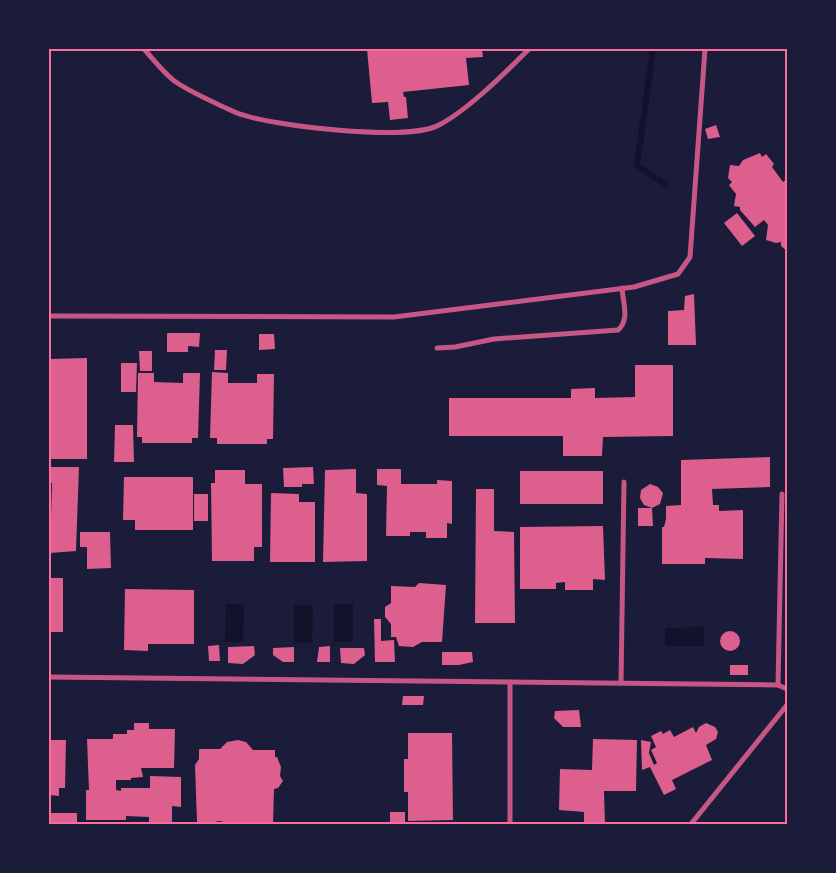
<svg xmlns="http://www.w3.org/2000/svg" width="836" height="873" font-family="'Public Sans',sans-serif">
<rect width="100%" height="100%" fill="#1b1b3a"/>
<g fill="#12122b">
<polygon points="226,604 244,604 243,642 225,642"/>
<rect x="334" y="604" width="19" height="38"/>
<polygon points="294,605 313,605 312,643 294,643"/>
<polygon points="704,627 704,646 665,646 665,628"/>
</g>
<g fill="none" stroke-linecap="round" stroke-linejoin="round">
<polyline stroke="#12122b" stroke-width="6" points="653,49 637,165 665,184"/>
</g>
<g fill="#dd5f8e">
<polygon points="367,49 482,49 483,57 466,58 469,85 403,92 404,97 406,97 408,118 390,120 388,102 372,103"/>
<polygon points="716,125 720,137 708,139 705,129"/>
<polygon points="760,153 762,157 766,154 774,164 772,167 783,182 787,179 787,251 781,246 781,242 776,243 766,240 768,225 764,220 755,227 740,210 740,207 734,206 736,194 729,185 732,182 728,178 730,165 739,166 743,160"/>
<polygon points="737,213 755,236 742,246 724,223"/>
<polygon points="694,294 696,345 668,345 668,311 684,310 685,296"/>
<polygon points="167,333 200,333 199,347 188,346 188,352 167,352"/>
<polygon points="259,334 274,334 275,349 259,350"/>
<polygon points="215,350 227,350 226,370 214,370"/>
<polygon points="139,351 152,351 152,371 140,371"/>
<polygon points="87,358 87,459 49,459 49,359"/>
<polygon points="121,363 137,363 136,392 121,392"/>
<polygon points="635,365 673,365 673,436 603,437 602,456 563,456 563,436 449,436 449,398 571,398 571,389 595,388 595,398 635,397"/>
<polygon points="212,372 228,373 228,383 257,383 257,374 274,374 273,439 267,439 267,444 217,444 217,438 210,438"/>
<polygon points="138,373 154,373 154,382 183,383 183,373 200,373 198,438 192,438 192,443 142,443 142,437 137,437"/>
<polygon points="115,425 133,425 134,462 114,462"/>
<polygon points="770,457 770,487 712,489 713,505 719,505 719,511 743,510 743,559 705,558 705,564 662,564 662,527 664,527 666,519 666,506 681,505 681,460"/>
<polygon points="50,467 79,467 76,551 50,553 52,483 49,483"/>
<polygon points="313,467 314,484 302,484 302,487 284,487 283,468"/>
<polygon points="356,469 356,493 367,494 367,561 323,562 325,470"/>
<polygon points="377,469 401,469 401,484 437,484 437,480 452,481 452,524 447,523 447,538 426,538 426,532 410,532 410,536 386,536 387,486 377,485"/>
<polygon points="215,470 245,470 245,484 262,484 262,547 254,547 254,561 212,561 211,483 215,483"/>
<rect x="520" y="471" width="83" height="33"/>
<polygon points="124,477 193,477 193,530 135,530 135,520 123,520"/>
<polygon points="650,484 658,487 663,493 660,504 652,508 653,526 638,526 638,508 652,508 644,505 640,498 641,490"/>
<polygon points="476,489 494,489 494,531 514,532 515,623 475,623"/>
<polygon points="271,493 299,494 299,502 315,502 315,562 270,562"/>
<rect x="194" y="494" width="14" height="27"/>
<polygon points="603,526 605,580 593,579 593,590 565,590 565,582 556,583 556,589 520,589 520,527"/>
<polygon points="80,532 110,532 111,568 87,569 87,547 80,547"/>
<rect x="49" y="578" width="14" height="54"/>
<polygon points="419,583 446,585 442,642 422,642 413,647 399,646 396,637 391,637 391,624 385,617 385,607 391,603 391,586 415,587"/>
<polygon points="125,589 194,590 194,644 148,644 148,651 124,650"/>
<polygon points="374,619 381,619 381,641 394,640 395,662 375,662"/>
<circle cx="730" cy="641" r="10"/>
<polygon points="219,645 220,661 209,661 208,646"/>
<polygon points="254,646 255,655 243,664 228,663 228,647"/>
<polygon points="330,646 330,662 317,662 319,647"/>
<polygon points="294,647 294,662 283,662 273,655 273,648"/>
<polygon points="340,648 364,648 365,655 354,664 341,663"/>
<polygon points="442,652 472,652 473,662 459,665 442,665"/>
<rect x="730" y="665" width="18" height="10"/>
<polygon points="403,696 424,696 423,705 402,705"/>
<polygon points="579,710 581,727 563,727 554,718 555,711"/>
<polygon points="134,723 149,723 149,729 175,729 174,768 141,768 143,777 131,778 131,780 116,780 116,790 121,791 121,788 150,788 150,776 181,777 181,807 172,806 172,824 149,824 149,817 126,816 126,820 86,820 86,790 89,790 87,739 113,739 113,734 127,734 127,730 134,730"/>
<polygon points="706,723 715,727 718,732 716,739 706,745 712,760 672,780 676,789 664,795 650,767 642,770 641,740 651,742 649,753 654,765 657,763 651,750 656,747 651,736 661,731 663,734 670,730 674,737 693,727 696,733 699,727"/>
<polygon points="408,733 452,733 453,820 408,821 408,792 404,792 404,759 408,759"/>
<polygon points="593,739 637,740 636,791 604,791 605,824 584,824 584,812 559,810 560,769 592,770"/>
<polygon points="49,740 66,740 65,788 59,788 59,796 49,795"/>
<polygon points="238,740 246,742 253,750 275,750 275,757 277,757 281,767 280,776 283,781 278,788 274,789 273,824 232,824 219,821 207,824 197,822 195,765 199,759 199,749 220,749 227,742"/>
<rect x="390" y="812" width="15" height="12"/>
<rect x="49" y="813" width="28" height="11"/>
</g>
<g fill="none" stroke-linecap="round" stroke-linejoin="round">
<g stroke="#c65784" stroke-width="5">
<path d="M144,49c9,10 18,22 28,30 10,9 51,28 65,34 33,13 172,29 202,12 29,-15 67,-53 90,-76"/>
<polyline points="49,316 394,317 634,287 678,274 690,257 705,49"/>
<path d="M437,348l18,-1 39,-8 124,-9c12,-10 5,-27 4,-42"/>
<polyline points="49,677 778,685 787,689"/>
<polyline points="510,682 510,824"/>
<polyline points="621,683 624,482"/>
<polyline points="778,685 782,494"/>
<polyline points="691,824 787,705"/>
</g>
</g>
<rect width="836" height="873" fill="none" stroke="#1b1b3a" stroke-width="100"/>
<rect x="50" y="50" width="736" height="773" fill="none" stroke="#ff6b9d" stroke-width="2"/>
</svg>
